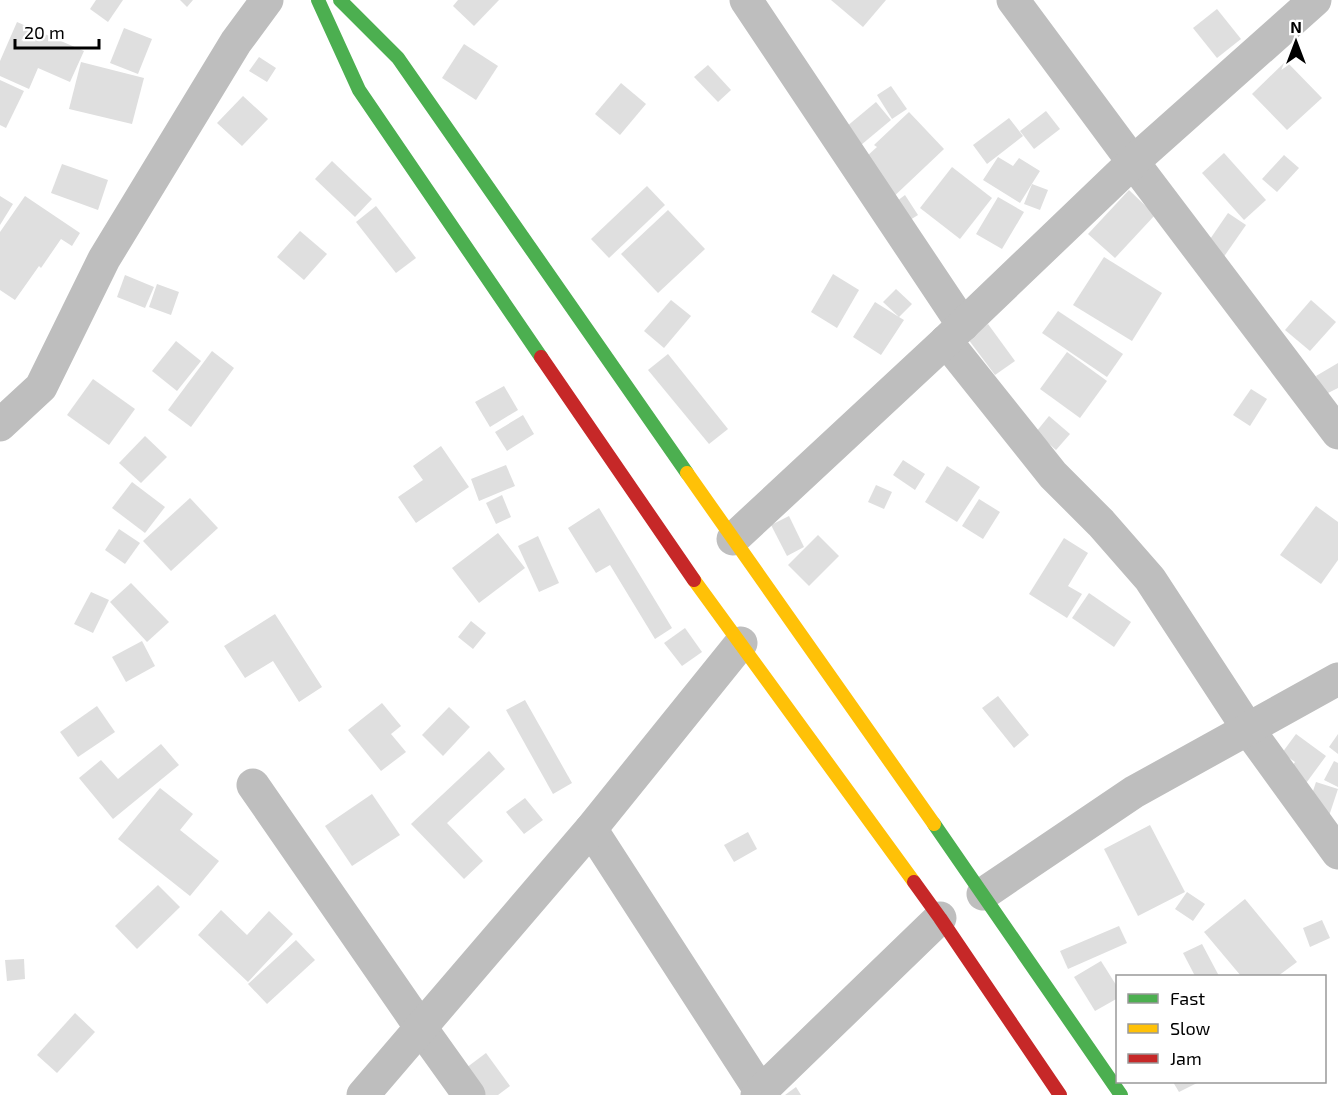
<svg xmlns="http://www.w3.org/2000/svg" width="1338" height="1095" font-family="'Exo 2',sans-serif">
<rect width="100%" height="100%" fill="#fff"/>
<g fill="#dfdfdf">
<polygon points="96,0 123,0 108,22 90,9"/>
<polygon points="180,0 193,0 187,7"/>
<polygon points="458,0 499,0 474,26 453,6"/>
<polygon points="831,0 886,0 863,27"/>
<polygon points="1217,9 1241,39 1217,58 1193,28"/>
<polygon points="17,22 84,51 70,82 38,68 29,89 0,76 0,61"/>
<polygon points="124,28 152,39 138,74 110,63"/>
<polygon points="464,44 498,66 476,100 442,78"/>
<polygon points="259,57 276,68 267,82 249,71"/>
<polygon points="1286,61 1322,98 1287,130 1252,94"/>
<polygon points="81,62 144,78 132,124 69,109"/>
<polygon points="708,65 731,90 718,102 694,77"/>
<polygon points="0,80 24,91 6,128 0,125"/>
<polygon points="621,83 646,104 620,135 595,114"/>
<polygon points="891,86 907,109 892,119 877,95"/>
<polygon points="243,96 268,119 242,146 217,123"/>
<polygon points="876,102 891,120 861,145 846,127"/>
<polygon points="1046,111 1060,129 1034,149 1020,131"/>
<polygon points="909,112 944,149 888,202 855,167 877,147 874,145"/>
<polygon points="1009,118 1023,136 987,164 973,145"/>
<polygon points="1224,153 1266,200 1244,220 1202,173"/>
<polygon points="1284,155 1299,168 1277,192 1262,179"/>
<polygon points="998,157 1013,166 1019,158 1040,171 1020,203 983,180"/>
<polygon points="332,161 372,199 355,217 315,179"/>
<polygon points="62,164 108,180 98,210 51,193"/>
<polygon points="952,167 992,198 960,239 920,208"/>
<polygon points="1032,184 1048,190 1040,210 1024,204"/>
<polygon points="647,186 665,205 609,258 591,239"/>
<polygon points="1129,190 1155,215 1115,258 1088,234"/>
<polygon points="905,195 918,215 902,225 889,207"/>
<polygon points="0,196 13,204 0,225"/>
<polygon points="25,196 80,233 72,246 61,239 41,268 39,266 15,300 0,290 0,232"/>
<polygon points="998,197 1024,212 1002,249 976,234"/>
<polygon points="376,206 416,258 396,273 356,222"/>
<polygon points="668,210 705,249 658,293 621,254"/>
<polygon points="1228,213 1246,225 1223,258 1206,245"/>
<polygon points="300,231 327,254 304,280 277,257"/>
<polygon points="1104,257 1162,293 1132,341 1073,305"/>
<polygon points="833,274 859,290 837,328 811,312"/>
<polygon points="125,275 154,287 145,308 117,297"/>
<polygon points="157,284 179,292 171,315 149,307"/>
<polygon points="896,289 912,304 899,317 904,320 881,355 853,337 875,302 899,317 883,302"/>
<polygon points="671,300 691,316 664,348 644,331"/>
<polygon points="1311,300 1336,322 1310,351 1285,330"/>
<polygon points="1058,311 1123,354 1107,377 1042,333"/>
<polygon points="988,324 1015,361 995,375 968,339"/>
<polygon points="176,341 201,361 177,391 152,371"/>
<polygon points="212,351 234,368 191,427 168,410"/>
<polygon points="1067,352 1107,381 1080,418 1040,389"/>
<polygon points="668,354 728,429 709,444 648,370"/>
<polygon points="1338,363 1338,388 1326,394 1316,376"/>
<polygon points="93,379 135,409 109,445 67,415"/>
<polygon points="504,386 518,410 490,427 475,402"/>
<polygon points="1251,389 1267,399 1250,426 1233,415"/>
<polygon points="523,415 534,434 507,451 495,432"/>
<polygon points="1049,416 1070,434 1056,450 1036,432"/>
<polygon points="145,436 167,457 141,483 119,463"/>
<polygon points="441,446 469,487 416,523 398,497 423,480 413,466"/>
<polygon points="903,460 925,474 915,490 893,475"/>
<polygon points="506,465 515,486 479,501 471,479"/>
<polygon points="947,466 980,487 957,522 925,502"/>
<polygon points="132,482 165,507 145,533 112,508"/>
<polygon points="876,485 892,492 884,509 868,502"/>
<polygon points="502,495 511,517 496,524 486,503"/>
<polygon points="190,498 218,528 171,571 143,541"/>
<polygon points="979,499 1000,512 983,539 962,526"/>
<polygon points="1316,506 1338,522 1338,560 1321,584 1280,555"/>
<polygon points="599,508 672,628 655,639 610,565 596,573 568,528"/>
<polygon points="789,516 804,547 787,556 771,525"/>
<polygon points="119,529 140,543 125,564 105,550"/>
<polygon points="498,533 525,568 479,603 452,568"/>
<polygon points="818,535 839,556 809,586 788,565"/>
<polygon points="538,536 559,583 539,592 518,546"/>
<polygon points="1064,538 1088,553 1068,586 1082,594 1067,618 1029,594"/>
<polygon points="131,583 169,622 147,642 110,602"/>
<polygon points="91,592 109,600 93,633 74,624"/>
<polygon points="1089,593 1131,622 1114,647 1072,618"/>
<polygon points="275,614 322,687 299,702 273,661 245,678 224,646"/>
<polygon points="471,621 486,633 473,649 458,637"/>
<polygon points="685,628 702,652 682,666 664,643"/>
<polygon points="142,641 155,666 126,682 112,657"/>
<polygon points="998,696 1029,735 1014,748 982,708"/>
<polygon points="525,700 572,783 553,794 506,710"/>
<polygon points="382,703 401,726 391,734 406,752 381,771 348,730"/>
<polygon points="97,706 115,732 78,757 60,732"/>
<polygon points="449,707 470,727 443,756 422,735"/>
<polygon points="1296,734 1326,756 1301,790 1284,778 1295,762 1282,753"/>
<polygon points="1338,734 1338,754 1329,747"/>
<polygon points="161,744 179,765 113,819 79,778 101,760 118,779"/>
<polygon points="489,751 505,769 447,823 483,861 464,879 411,824"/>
<polygon points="1334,761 1338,763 1338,787 1324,780"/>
<polygon points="1316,782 1338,789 1329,816 1307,809"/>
<polygon points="160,788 193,814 180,830 219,861 190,896 118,839"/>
<polygon points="372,794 400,835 352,866 325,826"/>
<polygon points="525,798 543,820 524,834 506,812"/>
<polygon points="1150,825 1185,892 1138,916 1104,849"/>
<polygon points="748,832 757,849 734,862 724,845"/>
<polygon points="158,885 180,907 137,949 115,926"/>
<polygon points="1187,892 1205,904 1193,921 1175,909"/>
<polygon points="1245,899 1297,962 1278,976 1241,976 1204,932"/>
<polygon points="221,910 247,935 269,911 293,934 248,982 198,935"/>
<polygon points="1322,920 1330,938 1310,947 1303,928"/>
<polygon points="1119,926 1127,943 1068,969 1060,951"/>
<polygon points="296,940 315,960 267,1004 248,984"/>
<polygon points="1202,944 1219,976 1195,976 1183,953"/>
<polygon points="24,959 25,979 7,981 5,960"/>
<polygon points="1101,961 1118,988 1118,998 1095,1011 1074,977"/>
<polygon points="75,1013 95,1032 57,1073 37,1055"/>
<polygon points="486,1053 510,1086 498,1095 485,1095 466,1068"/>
<polygon points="1173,1082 1199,1082 1179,1092"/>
<polygon points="796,1087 801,1095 785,1095"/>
</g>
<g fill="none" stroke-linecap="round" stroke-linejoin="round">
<g stroke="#bebebe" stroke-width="33">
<polyline points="746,0 963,325"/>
<polyline points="1013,0 1133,162 1338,433"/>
<polyline points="946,341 1053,475 1101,523 1150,579 1248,729 1338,853"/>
<polyline points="0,425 41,387 104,259 236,42 267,0"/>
<polyline points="733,539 946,341 1133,162 1315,0"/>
<polyline points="253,785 421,1028 469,1095"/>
<polyline points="591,829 763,1095"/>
<polyline points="983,894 1134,792 1338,679"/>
<polyline points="363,1095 591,829 741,643"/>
<polyline points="757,1095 940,918"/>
</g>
<g stroke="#4caf50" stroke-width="14">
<polyline points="318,0 359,90 541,357"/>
<polyline points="340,0 398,58 687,473"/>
<polyline points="934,824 1121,1095"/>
</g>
<g stroke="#ffc107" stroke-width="14">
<polyline points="687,473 934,824"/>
<polyline points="694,580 914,882"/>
</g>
<g stroke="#c62828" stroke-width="14">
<polyline points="541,357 694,580"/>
<polyline points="914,882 940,918 1060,1095"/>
</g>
</g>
<rect x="1116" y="975" width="210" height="108" fill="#ffffff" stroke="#999999" stroke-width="1.5"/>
<rect x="1128" y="994" width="30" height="9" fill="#4caf50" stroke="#999999" stroke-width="1.5"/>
<text x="1170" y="1005" font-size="18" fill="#000000">Fast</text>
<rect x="1128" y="1024" width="30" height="9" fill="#ffc107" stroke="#999999" stroke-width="1.5"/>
<text x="1170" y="1035" font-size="18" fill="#000000">Slow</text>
<rect x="1128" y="1054" width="30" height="9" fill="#c62828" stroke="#999999" stroke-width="1.5"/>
<text x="1170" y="1065" font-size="18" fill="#000000">Jam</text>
<g transform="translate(1296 42)" stroke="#ffffff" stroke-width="4.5" paint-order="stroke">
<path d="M0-4.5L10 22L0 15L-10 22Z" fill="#000000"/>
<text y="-9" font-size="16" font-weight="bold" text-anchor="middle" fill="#000000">N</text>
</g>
<path d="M15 39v9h84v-9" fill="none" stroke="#000000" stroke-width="3"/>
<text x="24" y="39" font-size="18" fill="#000000" stroke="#ffffff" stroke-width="4.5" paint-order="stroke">20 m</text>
</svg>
